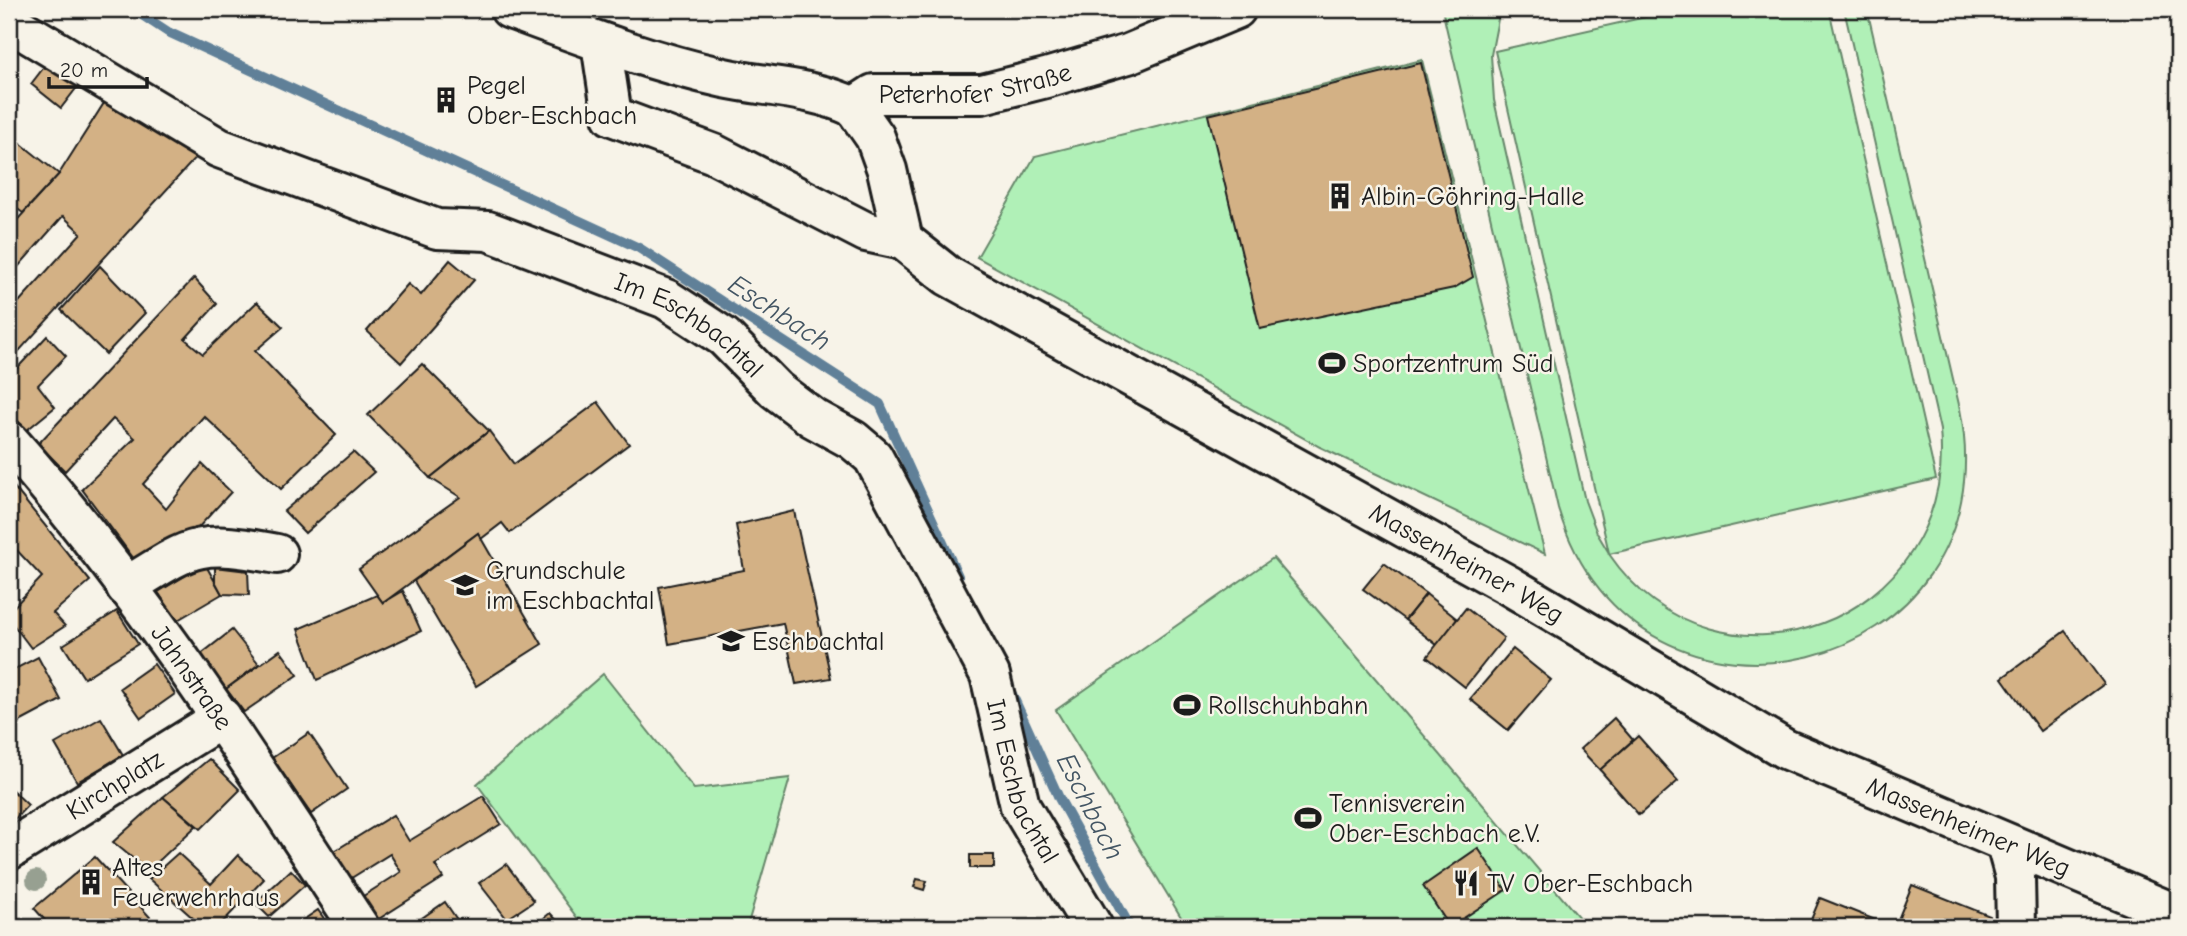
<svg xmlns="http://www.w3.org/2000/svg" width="2187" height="936" font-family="'Comic Neue',sans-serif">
<rect width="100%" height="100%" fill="#f7f3e8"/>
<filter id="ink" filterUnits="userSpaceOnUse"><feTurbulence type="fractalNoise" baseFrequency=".0143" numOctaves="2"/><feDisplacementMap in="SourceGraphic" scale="14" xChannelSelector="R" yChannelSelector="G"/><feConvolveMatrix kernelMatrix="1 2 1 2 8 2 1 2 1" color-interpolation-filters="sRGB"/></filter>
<g filter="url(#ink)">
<g fill="#b0f0b7" stroke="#66866a" stroke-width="2">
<path d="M1442,9h58l-9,46 3,45 91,401 12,32 12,20 -114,-502 186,-42h148l107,470 -327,75c109,159 349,67 331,-124l-96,-421h23l93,400c53,267 -324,360 -402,99z"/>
<polygon points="1422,60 1545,554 1320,447 977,257 1035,156"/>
<polygon points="1273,558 1587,927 1187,927 1056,710"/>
<polygon points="603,674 694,789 790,778 747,927 584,927 477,784"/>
</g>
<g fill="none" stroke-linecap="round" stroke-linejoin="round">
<g stroke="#608098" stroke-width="10">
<polyline points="133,9 168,32 639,248 880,404 958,576"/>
<polyline points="1012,694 1059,798 1130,927"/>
</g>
</g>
<g fill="#d3b185" stroke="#1c1c1c" stroke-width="2">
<polygon points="48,62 78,86 61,108 31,84"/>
<polygon points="1421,63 1473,277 1454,288 1260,329 1208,115"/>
<polygon points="111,92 201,152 9,362 9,313 81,233 63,216 9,277 9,229 59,174"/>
<polygon points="443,92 455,97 450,109 438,104"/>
<polygon points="9,134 59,174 23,213 9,203"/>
<polygon points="450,260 474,280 401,363 367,331 408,284 421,295"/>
<polygon points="100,266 145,313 106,354 61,310"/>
<polygon points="194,278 217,304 185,339 203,354 257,302 283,327 255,351 336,435 281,489 204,416 143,484 166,509 202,464 231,492 186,541 140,567 82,489 135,438 113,419 65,471 38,444"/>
<polygon points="47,336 66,356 38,385 55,407 27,430 9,412 9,377"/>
<polygon points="422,364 489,431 430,478 368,415"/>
<polygon points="598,402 629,444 510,533 502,523 481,539 478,533 383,603 359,569 460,497 430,478 489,431 514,464"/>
<polygon points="353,452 374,472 305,533 284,511"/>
<polygon points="9,481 90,581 53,613 65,626 31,648 9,619 9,612 42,577 11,544 9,546"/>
<polygon points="794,511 831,678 796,684 783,623 669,644 659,587 744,570 736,525"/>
<polygon points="478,533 542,644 476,686 414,581"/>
<polygon points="1384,563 1426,594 1405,620 1363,589"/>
<polygon points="205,564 222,594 176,621 158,592"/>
<polygon points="215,567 248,571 249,595 222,594 215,581"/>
<polygon points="403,591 421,631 317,680 298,629 377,595 383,603"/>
<polygon points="1426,594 1457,619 1437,645 1405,620"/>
<polygon points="1466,608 1504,638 1465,687 1427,657"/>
<polygon points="117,611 138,644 84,678 63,645"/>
<polygon points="232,630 259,664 226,689 200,655"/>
<polygon points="2065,631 2104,684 2040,731 2002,678"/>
<polygon points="1513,649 1551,680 1508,730 1470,699"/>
<polygon points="280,650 298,675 244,712 226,689"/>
<polygon points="38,657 61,700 14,725 9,714 9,672"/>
<polygon points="154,664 175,694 141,718 120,688"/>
<polygon points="101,718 123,755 77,782 55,744"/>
<polygon points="1614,718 1633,740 1600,770 1580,749"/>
<polygon points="309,733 347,789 311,814 272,758"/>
<polygon points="1638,736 1678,781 1639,815 1600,770"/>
<polygon points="209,759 240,790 201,829 163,797"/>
<polygon points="9,787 28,805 9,825"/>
<polygon points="483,796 501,824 435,865 443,878 374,922 360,898 401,872 390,854 345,882 328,855 393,815 409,841"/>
<polygon points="163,797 196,826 148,871 113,842"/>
<polygon points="1478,848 1506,890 1450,927 1423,886"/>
<polygon points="178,853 211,884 238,855 264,879 218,927 203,927 149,879"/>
<rect x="970" y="855" width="24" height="13"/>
<polygon points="95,857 159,927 51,927 34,908"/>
<polygon points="506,864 534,901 507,919 479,883"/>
<polygon points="291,870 305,885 269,917 255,903"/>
<polygon points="917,879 927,881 924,890 914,887"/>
<polygon points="1912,885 1990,916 1986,927 1895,927"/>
<polygon points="1820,898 1893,927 1808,927"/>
<polygon points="445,902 462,927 409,927"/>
<polygon points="318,910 330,927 293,927"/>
<polygon points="550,913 563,927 533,927"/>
<polygon points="255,920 261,927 247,927"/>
</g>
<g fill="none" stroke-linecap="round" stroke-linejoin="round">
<g stroke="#1c1c1c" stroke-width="44">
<g id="minor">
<path d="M510,9c70,26 141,53 214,69 43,9 90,10 130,29"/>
<path id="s1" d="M9,22l210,126 218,81 51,2 178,68 58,38 52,53 37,28 40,22 20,17 117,218 30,131 73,121"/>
<polyline points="601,43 612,116 714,154 866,232 903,240"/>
<path id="s2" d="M854,107l21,30 12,33 16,70 45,36 562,310 275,163 393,166"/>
<path id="s3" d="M854,107l20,-13h108l64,-16 82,-24 108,-45"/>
<path id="s4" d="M9,441c133,149 241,320 350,486"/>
<path d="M126,587c67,-42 71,-48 151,-33"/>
<polyline points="2006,844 2015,877 2016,927"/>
<path id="s5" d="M9,850l213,-132"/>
</g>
</g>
<use href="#minor" stroke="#f7f3e8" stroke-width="38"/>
</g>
<circle fill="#97a091" cx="36" cy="880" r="10"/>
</g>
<defs>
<g id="building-bare" transform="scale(2.1)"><path d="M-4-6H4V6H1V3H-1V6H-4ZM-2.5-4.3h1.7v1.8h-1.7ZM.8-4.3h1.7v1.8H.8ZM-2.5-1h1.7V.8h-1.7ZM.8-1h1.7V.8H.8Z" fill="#1c1c1c" stroke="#f7f3e8" stroke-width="2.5" paint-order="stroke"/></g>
<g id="stadium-bare" transform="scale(2.1)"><path d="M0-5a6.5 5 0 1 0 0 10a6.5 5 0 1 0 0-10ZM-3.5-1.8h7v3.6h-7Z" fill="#1c1c1c" stroke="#f7f3e8" stroke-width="2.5" paint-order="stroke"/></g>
<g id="school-bare" transform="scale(2.1)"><path d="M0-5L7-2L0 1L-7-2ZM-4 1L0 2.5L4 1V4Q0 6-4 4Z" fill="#1c1c1c" stroke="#f7f3e8" stroke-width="2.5" paint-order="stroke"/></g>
<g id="restaurant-bare" transform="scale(2.1)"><path d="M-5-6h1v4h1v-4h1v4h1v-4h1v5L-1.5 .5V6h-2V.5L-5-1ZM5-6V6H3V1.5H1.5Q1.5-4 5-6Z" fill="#1c1c1c" stroke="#f7f3e8" stroke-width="2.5" paint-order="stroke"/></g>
</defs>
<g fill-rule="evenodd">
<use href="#building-bare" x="446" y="100"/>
<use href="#building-bare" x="1340" y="196"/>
<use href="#stadium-bare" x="1332" y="363"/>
<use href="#school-bare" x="465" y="585"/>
<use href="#school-bare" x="731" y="641"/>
<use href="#stadium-bare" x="1187" y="705"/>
<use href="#stadium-bare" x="1308" y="818"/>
<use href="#building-bare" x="91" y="882"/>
<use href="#restaurant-bare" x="1466" y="883"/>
</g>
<g text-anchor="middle" stroke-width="5" stroke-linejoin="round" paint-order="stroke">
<g font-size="26" fill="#1c1c1c" stroke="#f7f3e8">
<text dy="9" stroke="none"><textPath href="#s3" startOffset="126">Peterhofer Straße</textPath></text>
<text dy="9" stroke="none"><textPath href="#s1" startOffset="752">Im Eschbachtal</textPath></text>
<text dy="9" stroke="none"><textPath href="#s2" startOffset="794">Massenheimer Weg</textPath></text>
<text dy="9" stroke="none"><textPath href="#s4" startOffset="299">Jahnstraße</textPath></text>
<text dy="9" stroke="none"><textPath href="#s1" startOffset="1340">Im Eschbachtal</textPath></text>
<text dy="9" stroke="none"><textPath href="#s5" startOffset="124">Kirchplatz</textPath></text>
<text dy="9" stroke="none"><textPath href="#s2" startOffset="1362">Massenheimer Weg</textPath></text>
</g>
<g font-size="26" fill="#1c1c1c" stroke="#f7f3e8" text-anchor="start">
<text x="467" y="94">Pegel<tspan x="467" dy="30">Ober-Eschbach</tspan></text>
<text x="1361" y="205">Albin-Göhring-Halle</text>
<text x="1353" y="372">Sportzentrum Süd</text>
<text x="486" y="579">Grundschule<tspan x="486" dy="30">im Eschbachtal</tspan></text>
<text x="752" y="650">Eschbachtal</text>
<text x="1208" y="714">Rollschuhbahn</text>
<text x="1329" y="812">Tennisverein<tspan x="1329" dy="30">Ober-Eschbach e.V.</tspan></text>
<text x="112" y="876">Altes<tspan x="112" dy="30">Feuerwehrhaus</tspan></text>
<text x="1487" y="892">TV Ober-Eschbach</text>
</g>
<g font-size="28" font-style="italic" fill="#445664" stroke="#f7f3e8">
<text transform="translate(780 312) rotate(33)" y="10">Eschbach</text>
<text transform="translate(1091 806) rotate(63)" y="10">Eschbach</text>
</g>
</g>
<rect width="2187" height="936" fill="none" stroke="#f7f3e8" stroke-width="35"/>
<rect x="18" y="18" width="2152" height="901" fill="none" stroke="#1c1c1c" stroke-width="2.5" filter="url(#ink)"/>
<path d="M49 77v10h98v-10" fill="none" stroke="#1c1c1c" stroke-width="3.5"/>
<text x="60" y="77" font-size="21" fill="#1c1c1c" stroke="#f7f3e8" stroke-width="5" paint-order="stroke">20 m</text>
</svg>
